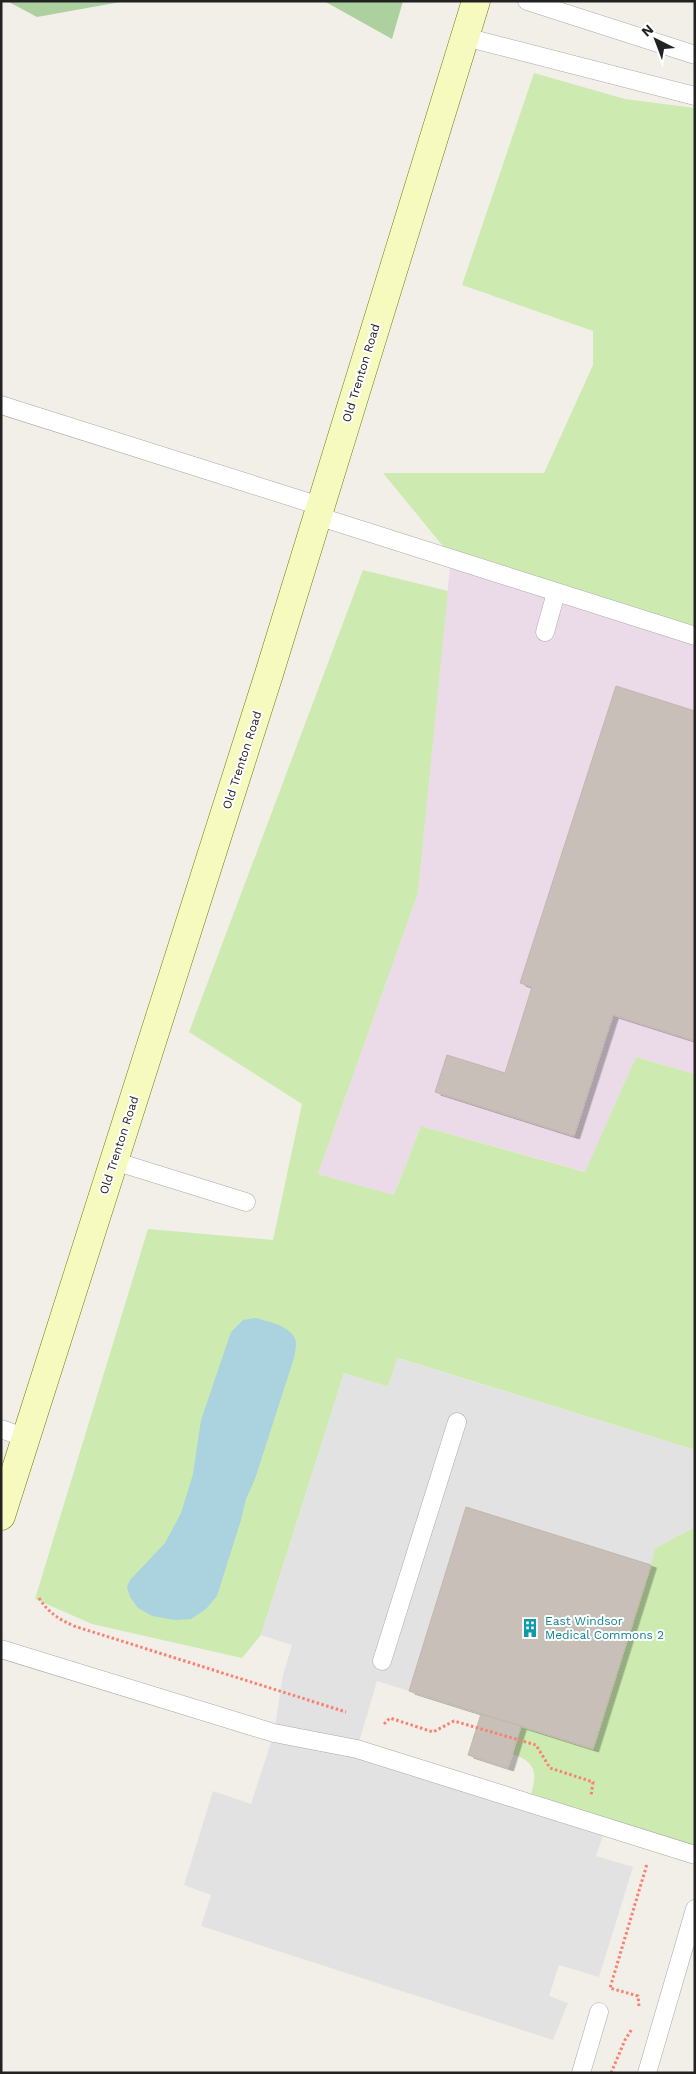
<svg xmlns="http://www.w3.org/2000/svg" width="696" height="2074" font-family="'Work Sans',sans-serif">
<defs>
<filter id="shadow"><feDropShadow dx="5.5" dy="3" stdDeviation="0" flood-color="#0004"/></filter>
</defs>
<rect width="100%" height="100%" fill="#f2efe9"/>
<polygon fill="#ebdbe8" points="451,556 695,633 695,1074 636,1057 586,1172 421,1126 394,1195 318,1174 418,893"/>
<g fill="#cdebb0">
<polygon points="534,73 625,99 695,108 695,633 451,556 383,473 544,473 593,365 593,331 462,285"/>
<polygon points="363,570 448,591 418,893 318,1174 394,1195 421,1126 585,1172 636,1057 695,1074 695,1450 398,1358 388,1387 344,1373 261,1635 242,1658 92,1624 35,1599 148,1229 273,1240 302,1104 189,1032"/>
<path d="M451,1503l204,45 40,-21v328l-166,-52c6,-25 13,-38 -16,-49l8,-28 72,22 58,-183z"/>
</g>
<g fill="#add19e">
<polygon points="7,1 126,1 37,17"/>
<polygon points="324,1 403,1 392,39"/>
</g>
<polygon fill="#e2e2e2" points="397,1358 695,1450 695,1527 655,1548 651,1565 466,1507 409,1691 377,1681 357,1749 606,1827 596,1856 633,1867 599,1977 559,1965 549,1996 568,2003 553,2040 201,1926 211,1895 184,1885 213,1791 251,1804 274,1733 283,1675 292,1645 261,1635 344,1373 388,1387"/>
<path fill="#aad3df" d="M256,1318c13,4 37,8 40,24 0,5 -1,11 -2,16l-39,121 -9,20 -5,21 -24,76 -11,13 -15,10 -16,1 -23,-4 -14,-8 -8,-11 -3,-10 3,-7 35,-37 16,-30 12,-39 8,-54 30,-88 12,-12z"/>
<g fill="#c7bfb8" stroke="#c4b6ab" filter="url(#shadow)">
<polygon points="616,686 695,711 695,1041 613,1015 574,1136 435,1092 447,1055 505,1073 532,987 520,983"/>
<polygon points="466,1507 651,1565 593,1749 409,1691"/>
<polygon points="481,1714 521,1726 508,1768 468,1755"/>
</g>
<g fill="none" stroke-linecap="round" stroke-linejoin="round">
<g stroke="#a9a9a9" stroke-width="19">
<g id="service">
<polyline points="527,1 695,55"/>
<polyline points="465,37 695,96"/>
<polyline points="1,405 320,506"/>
<polyline points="317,516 695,636"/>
<polyline points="545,632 556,593"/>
<polyline points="114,1161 246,1202"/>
<polyline points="1,1429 26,1438"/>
<polyline points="1,1649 274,1733 357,1749 695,1855"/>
<polyline points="382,1661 457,1422"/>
<polyline points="581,2073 599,2012"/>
<polyline points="647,2073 695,1909"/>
</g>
</g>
<g stroke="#707d05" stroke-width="29">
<polyline id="secondary" points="1,1516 269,674 476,1"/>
</g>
<g stroke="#fa8072" stroke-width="3" stroke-dasharray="2.5 2.5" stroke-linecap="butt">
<path d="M39,1598c9,14 19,21 35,28l272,86"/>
<polyline points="384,1724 390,1718 433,1732 454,1721 536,1745 550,1768 593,1782 591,1796"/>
<polyline points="639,2006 638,1996 610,1988 647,1864"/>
<polyline points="611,2073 625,2040 632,2029"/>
</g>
<use href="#service" stroke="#fff" stroke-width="18"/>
<use href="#secondary" stroke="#f7fabf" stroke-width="28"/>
</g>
<defs>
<g id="building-bare" transform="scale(1.5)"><path d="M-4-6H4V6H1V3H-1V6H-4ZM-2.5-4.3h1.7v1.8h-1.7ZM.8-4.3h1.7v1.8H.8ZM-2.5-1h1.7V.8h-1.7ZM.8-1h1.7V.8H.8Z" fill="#0f9aa8" stroke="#fff" stroke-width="2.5" paint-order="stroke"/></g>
</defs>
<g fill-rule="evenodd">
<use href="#building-bare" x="530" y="1628"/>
</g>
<g text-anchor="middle" stroke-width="4" stroke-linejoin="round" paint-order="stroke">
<g font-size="12" fill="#222" stroke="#fff">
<text transform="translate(361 373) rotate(-73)" y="4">Old Trenton Road</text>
<text transform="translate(242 760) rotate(-72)" y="4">Old Trenton Road</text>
<text transform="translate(119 1145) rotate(-72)" y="4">Old Trenton Road</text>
</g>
<g font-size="12" fill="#0d838f" stroke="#fff" text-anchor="start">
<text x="545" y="1625">East Windsor<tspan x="545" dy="14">Medical Commons 2</tspan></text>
</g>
</g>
<rect width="696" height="2074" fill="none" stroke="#222222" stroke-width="5"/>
<g transform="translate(656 40) rotate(318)" stroke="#ffffff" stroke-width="4" paint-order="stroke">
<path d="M0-4L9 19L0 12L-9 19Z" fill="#222222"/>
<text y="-8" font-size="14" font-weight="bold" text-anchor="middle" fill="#222222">N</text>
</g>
</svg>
